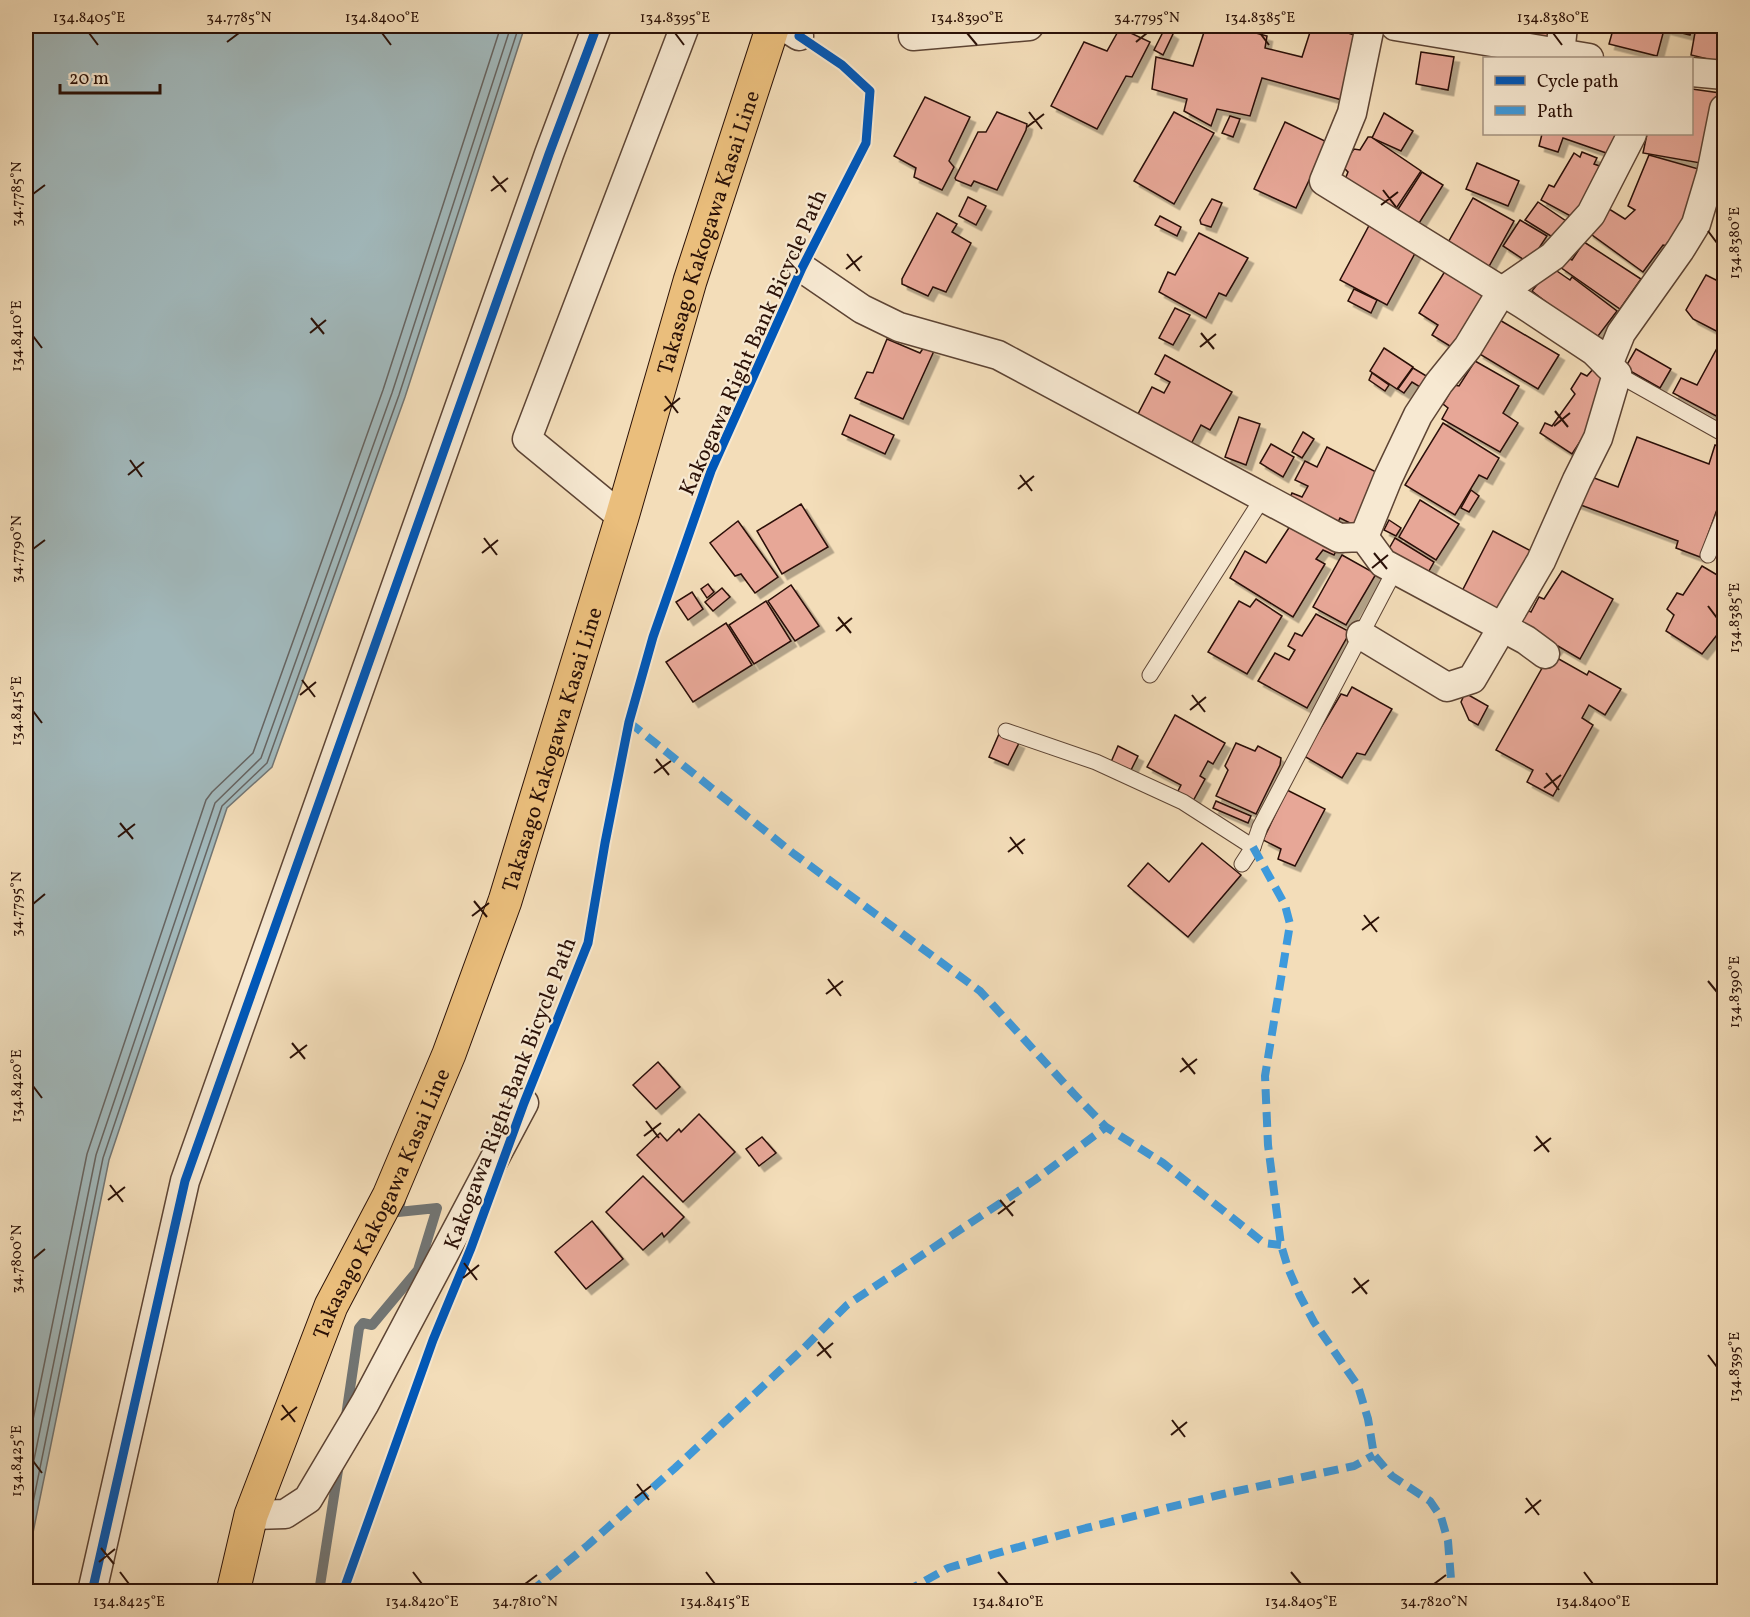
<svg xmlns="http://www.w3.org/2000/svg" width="1750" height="1617" font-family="Vollkorn,serif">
<defs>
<filter id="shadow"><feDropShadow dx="5.5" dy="5.5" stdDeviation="0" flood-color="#0004"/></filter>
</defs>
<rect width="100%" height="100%" fill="#f3ddb9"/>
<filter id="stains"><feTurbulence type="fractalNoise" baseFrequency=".00333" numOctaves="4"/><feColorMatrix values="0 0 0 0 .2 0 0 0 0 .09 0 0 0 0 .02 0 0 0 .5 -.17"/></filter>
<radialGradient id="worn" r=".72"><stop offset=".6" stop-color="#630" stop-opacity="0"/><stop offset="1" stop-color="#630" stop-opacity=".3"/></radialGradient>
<polygon fill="#a1b8bb" stroke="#727573" stroke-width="1.5" points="26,26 525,26 405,397 272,767 227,808 109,1160 26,1567"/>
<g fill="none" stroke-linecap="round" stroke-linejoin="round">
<g stroke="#666461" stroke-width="1.5">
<polyline points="26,1454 87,1154 206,800 212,792 253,753 383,390 501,26"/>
<polyline points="26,1499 96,1155 215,803 261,758 392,393 511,26"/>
<polyline points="26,1537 103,1158 222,806 267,763 399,395 519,26"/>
</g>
<g stroke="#727573" stroke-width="10">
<polyline points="346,1416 359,1328 363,1323 372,1325 418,1270 437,1208 398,1212 401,1200"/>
<polyline points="319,1592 339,1464"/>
</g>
</g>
<g fill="#e7a797" stroke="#2b1107" stroke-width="1.5" filter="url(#shadow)">
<polygon points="1206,26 1224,31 1225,26 1230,26 1267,36 1265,48 1302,57 1312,26 1325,26 1361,37 1342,100 1262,78 1250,116 1217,109 1211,126 1184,111 1187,99 1152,89 1156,57 1193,66"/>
<polygon points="1497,26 1553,26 1550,41 1496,31"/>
<polygon points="1614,26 1665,26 1657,56 1609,44"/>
<polygon points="1667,26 1693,26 1690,35 1666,29"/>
<polygon points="1696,26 1724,26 1724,33"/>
<polygon points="1696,27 1724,35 1724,63 1691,55"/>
<polygon points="1120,28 1150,42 1132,77 1126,76 1097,129 1051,106 1084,42 1107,51"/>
<polygon points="1164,30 1167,30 1173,34 1163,55 1154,50"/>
<polygon points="1421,52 1454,57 1448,90 1416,84"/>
<polygon points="1692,89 1720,93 1706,164 1643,153 1647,134 1692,134"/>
<polygon points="925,97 970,117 949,161 954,167 942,190 914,177 916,168 894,156"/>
<polygon points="997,112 1027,124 1026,130 997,190 974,181 971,186 956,180 955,178 978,132 986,132"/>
<polygon points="1174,112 1214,133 1174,204 1134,181"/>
<polygon points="1384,113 1413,131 1401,151 1372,138"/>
<polygon points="1230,116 1240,119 1233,137 1222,133"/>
<polygon points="1285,122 1327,142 1296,208 1254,189"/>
<polygon points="1542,134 1620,134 1612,155 1563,138 1558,152 1539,146"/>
<polygon points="1368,137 1371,137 1421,171 1393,213 1344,182 1348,172 1342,166 1354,149 1360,150"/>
<polygon points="1582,152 1597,158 1594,164 1605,168 1576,219 1541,200 1549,185 1554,187 1574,153 1580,157"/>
<polygon points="1649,155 1702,170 1682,226 1668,246 1663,245 1643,272 1588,232 1606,207 1625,219 1635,210 1628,206"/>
<polygon points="1477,163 1519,181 1508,206 1466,189"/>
<polygon points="1422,172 1443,185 1416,228 1395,214"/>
<polygon points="968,197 986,206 976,225 959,216"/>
<polygon points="1473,198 1514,221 1487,270 1445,248"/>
<polygon points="1212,199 1222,203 1211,227 1201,224 1200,220"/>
<polygon points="1538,202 1566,221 1554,238 1525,220"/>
<polygon points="937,213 957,224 952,232 971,243 946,292 933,287 928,296 902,284 902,279"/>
<polygon points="1160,216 1181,227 1177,236 1155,225"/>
<polygon points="1372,220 1419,246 1387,305 1340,280"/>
<polygon points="1520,220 1547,236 1529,263 1503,246"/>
<polygon points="1199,233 1248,258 1226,296 1219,293 1206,318 1159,292 1168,272 1175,275"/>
<polygon points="1584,242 1641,279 1620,309 1560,267 1566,257 1572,260"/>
<polygon points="1551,267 1570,280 1572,277 1617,311 1595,340 1532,291"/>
<polygon points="1447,268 1491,295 1458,351 1432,335 1438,325 1419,313"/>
<polygon points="1706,275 1724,284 1724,335 1693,319 1686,310"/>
<polygon points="1354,289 1377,300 1371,313 1348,301"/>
<polygon points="1175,308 1190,315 1173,345 1159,338"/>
<polygon points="1498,319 1559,355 1538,389 1478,353"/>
<polygon points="887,339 920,353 924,347 934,351 903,419 855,398 867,372 873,373"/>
<polygon points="1722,339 1724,340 1724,404 1718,417 1673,393 1681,378 1697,385"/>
<polygon points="1384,348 1413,367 1397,389 1370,371"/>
<polygon points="1636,349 1671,369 1660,388 1625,368"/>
<polygon points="1165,355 1232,392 1210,430 1201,425 1191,444 1138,414 1152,387 1164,393 1170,382 1155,374"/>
<polygon points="1475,361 1519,386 1503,413 1518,423 1500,452 1442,419 1448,408 1443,404 1454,385 1459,386"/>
<polygon points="1413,368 1433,380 1425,390 1412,382 1404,393 1398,389"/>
<polygon points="1594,368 1606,376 1598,414 1572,454 1540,433 1545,423 1552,426 1575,394 1571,389 1581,373 1587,376"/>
<polygon points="1372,373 1389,385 1385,391 1369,380"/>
<polygon points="850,415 894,435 885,454 842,434"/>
<polygon points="1239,417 1260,424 1246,465 1225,457"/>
<polygon points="1443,423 1499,458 1487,479 1479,475 1455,515 1405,485"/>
<polygon points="1303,432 1314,439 1302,458 1292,452"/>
<polygon points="1637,437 1709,464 1715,445 1724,448 1724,490 1700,557 1676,548 1678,541 1570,501 1581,473 1618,487"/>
<polygon points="1271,444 1294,457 1283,477 1260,463"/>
<polygon points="1327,447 1380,474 1354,525 1340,518 1337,524 1289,500 1292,493 1302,497 1308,486 1295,480 1305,461 1317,467"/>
<polygon points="1471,490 1479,496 1469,512 1461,508"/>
<polygon points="1420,500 1459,524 1436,560 1399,537"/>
<polygon points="801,504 828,547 782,574 757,531"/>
<polygon points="1294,520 1338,547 1334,555 1323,550 1316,559 1325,564 1293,617 1230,578 1245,551 1266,563"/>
<polygon points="1389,520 1401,528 1396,536 1384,530"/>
<polygon points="738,521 778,577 755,593 741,574 735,576 710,543"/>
<polygon points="1493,531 1533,552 1499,619 1458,599"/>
<polygon points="1395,538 1434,562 1425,578 1386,554"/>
<polygon points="1342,555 1376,574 1346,625 1313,607"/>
<polygon points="1702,566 1724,579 1724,605 1717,617 1724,626 1702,654 1666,631 1674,615 1667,609 1677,593 1683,595"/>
<polygon points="1562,571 1613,599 1580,659 1558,646 1555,650 1513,620 1521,607 1531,612 1539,597 1544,599"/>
<polygon points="708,584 714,592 707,598 701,589"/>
<polygon points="791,585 819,626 795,641 768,601"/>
<polygon points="722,588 730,597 713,611 705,602"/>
<polygon points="692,592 703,609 688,620 676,602"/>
<polygon points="1256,599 1282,616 1247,674 1208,652 1239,601 1250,607"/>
<polygon points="766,601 791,641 754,664 729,625"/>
<polygon points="1316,614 1350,632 1307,708 1258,681 1275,653 1289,660 1295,650 1288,646 1295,633 1302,636"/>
<polygon points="726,623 752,665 693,702 666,662"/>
<polygon points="1550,654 1587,675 1589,671 1621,689 1605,715 1589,705 1582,718 1593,725 1553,796 1527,782 1533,770 1496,750"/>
<polygon points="1352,687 1392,709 1365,755 1357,753 1342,778 1304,756 1341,694 1347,696"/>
<polygon points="1465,693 1488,706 1478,725 1469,720 1461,702"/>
<polygon points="1175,715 1225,743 1213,764 1208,761 1200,776 1205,779 1193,801 1177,793 1181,785 1147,767"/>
<polygon points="999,734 1019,743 1008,765 989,757"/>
<polygon points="1236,743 1255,751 1258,746 1281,758 1280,765 1256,814 1216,796 1228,770 1225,766"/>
<polygon points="1118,746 1138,756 1131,770 1111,762"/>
<polygon points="1287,790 1325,809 1295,866 1278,859 1281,849 1263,840"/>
<polygon points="1216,801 1251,816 1248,823 1213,808"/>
<polygon points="1202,843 1241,875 1188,937 1128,886 1148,863 1169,882"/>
<polygon points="658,1062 680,1087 656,1109 633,1085"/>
<polygon points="699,1114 735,1152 683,1202 637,1155 660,1133 667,1141 679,1129 681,1132"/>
<polygon points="762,1137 776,1153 759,1166 746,1149"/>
<polygon points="643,1176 684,1217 664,1237 662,1233 643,1250 606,1212"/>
<polygon points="592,1221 623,1259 586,1289 555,1252"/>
</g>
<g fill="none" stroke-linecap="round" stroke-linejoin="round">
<g stroke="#5d4434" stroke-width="17">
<g id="service">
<polyline points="1617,374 1724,434"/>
<polyline points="1708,555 1724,515"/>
<polyline points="1150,675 1262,499"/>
<polyline points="1006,731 1096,762 1183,802 1253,847"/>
<polyline points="1242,864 1253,847 1260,827 1395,570"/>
</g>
</g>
<g stroke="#5d4434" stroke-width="31">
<g id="minor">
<polyline points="783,26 799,36"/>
<polyline points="1395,26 1589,58"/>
<polyline points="913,36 1029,26"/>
<polyline points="1560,54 1563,26"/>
<polyline points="1692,72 1724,75"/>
<polyline points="802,268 862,309 899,327 998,355 1339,538 1364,537 1383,563 1526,640 1545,654"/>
<polyline points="1608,365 1621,333 1680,250 1696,224 1711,174 1724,109"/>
<polyline points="622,517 527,439 685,26"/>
<polyline points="1364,537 1388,478 1418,415 1439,383 1468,347 1502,291 1553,256 1591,214 1632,134"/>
<polyline points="1361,635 1447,687 1472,679 1541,561 1577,480 1598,438 1617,374 1594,351 1523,304 1324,181 1352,113 1370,26"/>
<polyline points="251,1515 285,1514 308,1499 365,1403 524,1103"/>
<polyline points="92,1592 185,1181 549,154 597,26"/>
</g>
</g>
<g stroke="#2b1107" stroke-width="35">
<g id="primary">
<path id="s1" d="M233,1592l18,-77 80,-209 58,-110 60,-142 56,-153 117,-384 68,-236 83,-255"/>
</g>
</g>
<use href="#service" stroke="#f7e9d2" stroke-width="15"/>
<use href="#minor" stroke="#f7e9d2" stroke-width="28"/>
<use href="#primary" stroke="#eabe7c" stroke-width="33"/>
<g stroke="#3d9add" stroke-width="8" stroke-dasharray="15 8" stroke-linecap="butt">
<polyline points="629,722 794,854 980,991 1074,1094 1106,1127 1163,1163 1264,1243 1281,1245"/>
<polyline points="1253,847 1285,905 1290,924 1265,1076 1268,1145 1281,1245 1288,1268 1300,1296 1314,1322 1358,1386 1368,1419 1374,1455 1392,1476 1430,1501 1441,1517 1448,1541 1452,1592"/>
<polyline points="530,1592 588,1545 675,1468 804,1348 847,1305 1035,1180 1106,1127"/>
<polyline points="905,1592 948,1568 994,1554 1086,1528 1223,1494 1354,1466 1374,1455"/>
</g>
<g stroke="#f7e9d2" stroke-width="13">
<g id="cycleway">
<polyline points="92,1592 185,1181 549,154 597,26"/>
<polyline points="343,1592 433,1340 471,1248 524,1103 588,943 605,843 629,722 653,637 711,471 802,268 866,143 870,91 842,65 799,36 803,26"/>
</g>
</g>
<use href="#cycleway" stroke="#0057b8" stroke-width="9"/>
</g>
<path fill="none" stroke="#2b1107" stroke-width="2" d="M89,33l9,12M382,33l9,12M675,33l9,12M967,33l10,12M1260,33l9,12M1553,33l9,12M227,42l12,-9M1136,42l11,-9M1029,112l13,17M1027,127l17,-13M493,176l13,16M1383,190l13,17M491,191l17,-13M33,194l12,-9M1381,205l17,-13M1708,231l9,12M847,254l13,17M846,269l16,-13M311,318l13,16M310,333l16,-13M1201,333l13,16M33,336l9,12M1200,347l16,-13M665,396l13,17M664,411l16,-13M1555,411l13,16M1554,426l16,-13M130,460l12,17M128,475l16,-13M1020,475l12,16M1018,489l16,-13M484,538l13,17M33,549l12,-9M482,553l16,-13M1374,553l13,16M1372,568l16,-13M1708,606l9,12M838,617l13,16M836,631l16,-13M302,680l13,17M300,695l16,-13M1192,695l13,17M1190,710l16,-13M33,711l9,12M656,759l13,16M654,773l17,-12M1546,773l13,17M1544,788l17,-13M120,823l13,16M118,837l17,-13M1010,837l13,17M1008,852l17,-13M474,901l13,16M33,904l12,-10M1364,915l13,17M472,916l17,-13M1362,930l17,-13M828,979l13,17M1708,981l9,11M826,994l17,-13M292,1043l13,16M290,1058l17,-13M1182,1058l13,16M1180,1072l17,-13M33,1086l9,12M646,1121l13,17M644,1136l17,-13M1536,1136l13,16M1534,1151l17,-13M110,1185l13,17M108,1200l17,-13M1000,1200l13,16M998,1214l17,-13M33,1259l12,-10M464,1263l13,17M463,1278l16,-13M1354,1278l13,16M1352,1293l17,-13M818,1342l13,16M1708,1355l9,12M817,1356l16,-13M282,1405l13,17M281,1420l16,-13M1172,1420l13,17M1171,1435l16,-13M33,1461l9,12M637,1484l12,16M635,1498l16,-12M1526,1498l13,17M1525,1513l16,-13M101,1548l13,16M99,1562l16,-13M120,1572l9,12M413,1572l9,12M706,1572l9,12M998,1572l10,12M1291,1572l10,12M1584,1572l9,12M525,1584l12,-9M1434,1584l12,-9"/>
<g text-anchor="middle" stroke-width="4.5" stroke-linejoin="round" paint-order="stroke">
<g font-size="22" fill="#2b1107" stroke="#f7e9d2">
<text dy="8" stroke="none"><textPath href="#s1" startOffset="1443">Takasago Kakogawa Kasai Line</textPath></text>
<text transform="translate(752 342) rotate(-66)" y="8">Kakogawa Right Bank Bicycle Path</text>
<text dy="8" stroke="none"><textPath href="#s1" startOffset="903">Takasago Kakogawa Kasai Line</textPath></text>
<text transform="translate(509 1093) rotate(-69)" y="8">Kakogawa Right Bank Bicycle Path</text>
<text dy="8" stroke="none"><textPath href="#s1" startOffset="417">Takasago Kakogawa Kasai Line</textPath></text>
</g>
</g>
<rect width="1750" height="1617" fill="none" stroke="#f3ddb9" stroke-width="66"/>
<rect x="1483" y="57" width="210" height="78" fill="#f7e9d2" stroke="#a59381" stroke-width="1.5"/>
<rect x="1495" y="76" width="30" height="9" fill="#0057b8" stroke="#a59381" stroke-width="1.5"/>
<text x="1537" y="87" font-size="18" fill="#2b1107">Cycle path</text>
<rect x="1495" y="106" width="30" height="9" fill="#3d9add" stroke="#a59381" stroke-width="1.5"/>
<text x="1537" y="117" font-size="18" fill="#2b1107">Path</text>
<path d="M60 84v9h100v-9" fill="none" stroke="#2b1107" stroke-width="3"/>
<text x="69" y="84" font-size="18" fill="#2b1107" stroke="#f7e9d2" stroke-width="4.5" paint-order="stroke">20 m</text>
<rect x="33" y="33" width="1684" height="1551" fill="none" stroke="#2b1107" stroke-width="2"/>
<g font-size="15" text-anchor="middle" fill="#2b1107">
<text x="89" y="22">134.8405°E</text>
<text x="239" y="22">34.7785°N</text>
<text x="382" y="22">134.8400°E</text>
<text x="675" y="22">134.8395°E</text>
<text x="967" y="22">134.8390°E</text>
<text x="1147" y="22">34.7795°N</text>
<text x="1260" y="22">134.8385°E</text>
<text x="1553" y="22">134.8380°E</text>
<text transform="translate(16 194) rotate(-90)" y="5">34.7785°N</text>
<text transform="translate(1734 243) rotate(-90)" y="5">134.8380°E</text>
<text transform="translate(16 336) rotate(-90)" y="5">134.8410°E</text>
<text transform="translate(16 549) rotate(-90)" y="5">34.7790°N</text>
<text transform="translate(1734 618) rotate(-90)" y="5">134.8385°E</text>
<text transform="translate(16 711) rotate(-90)" y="5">134.8415°E</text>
<text transform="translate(16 904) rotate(-90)" y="5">34.7795°N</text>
<text transform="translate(1734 992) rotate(-90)" y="5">134.8390°E</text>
<text transform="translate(16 1086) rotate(-90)" y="5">134.8420°E</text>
<text transform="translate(16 1259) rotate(-90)" y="5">34.7800°N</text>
<text transform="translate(1734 1367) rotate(-90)" y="5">134.8395°E</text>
<text transform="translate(16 1461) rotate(-90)" y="5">134.8425°E</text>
<text x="129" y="1606">134.8425°E</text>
<text x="422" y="1606">134.8420°E</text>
<text x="525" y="1606">34.7810°N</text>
<text x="715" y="1606">134.8415°E</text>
<text x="1008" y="1606">134.8410°E</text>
<text x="1301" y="1606">134.8405°E</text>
<text x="1434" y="1606">34.7820°N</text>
<text x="1593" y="1606">134.8400°E</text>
</g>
<rect width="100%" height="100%" filter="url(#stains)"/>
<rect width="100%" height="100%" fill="url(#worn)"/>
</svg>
